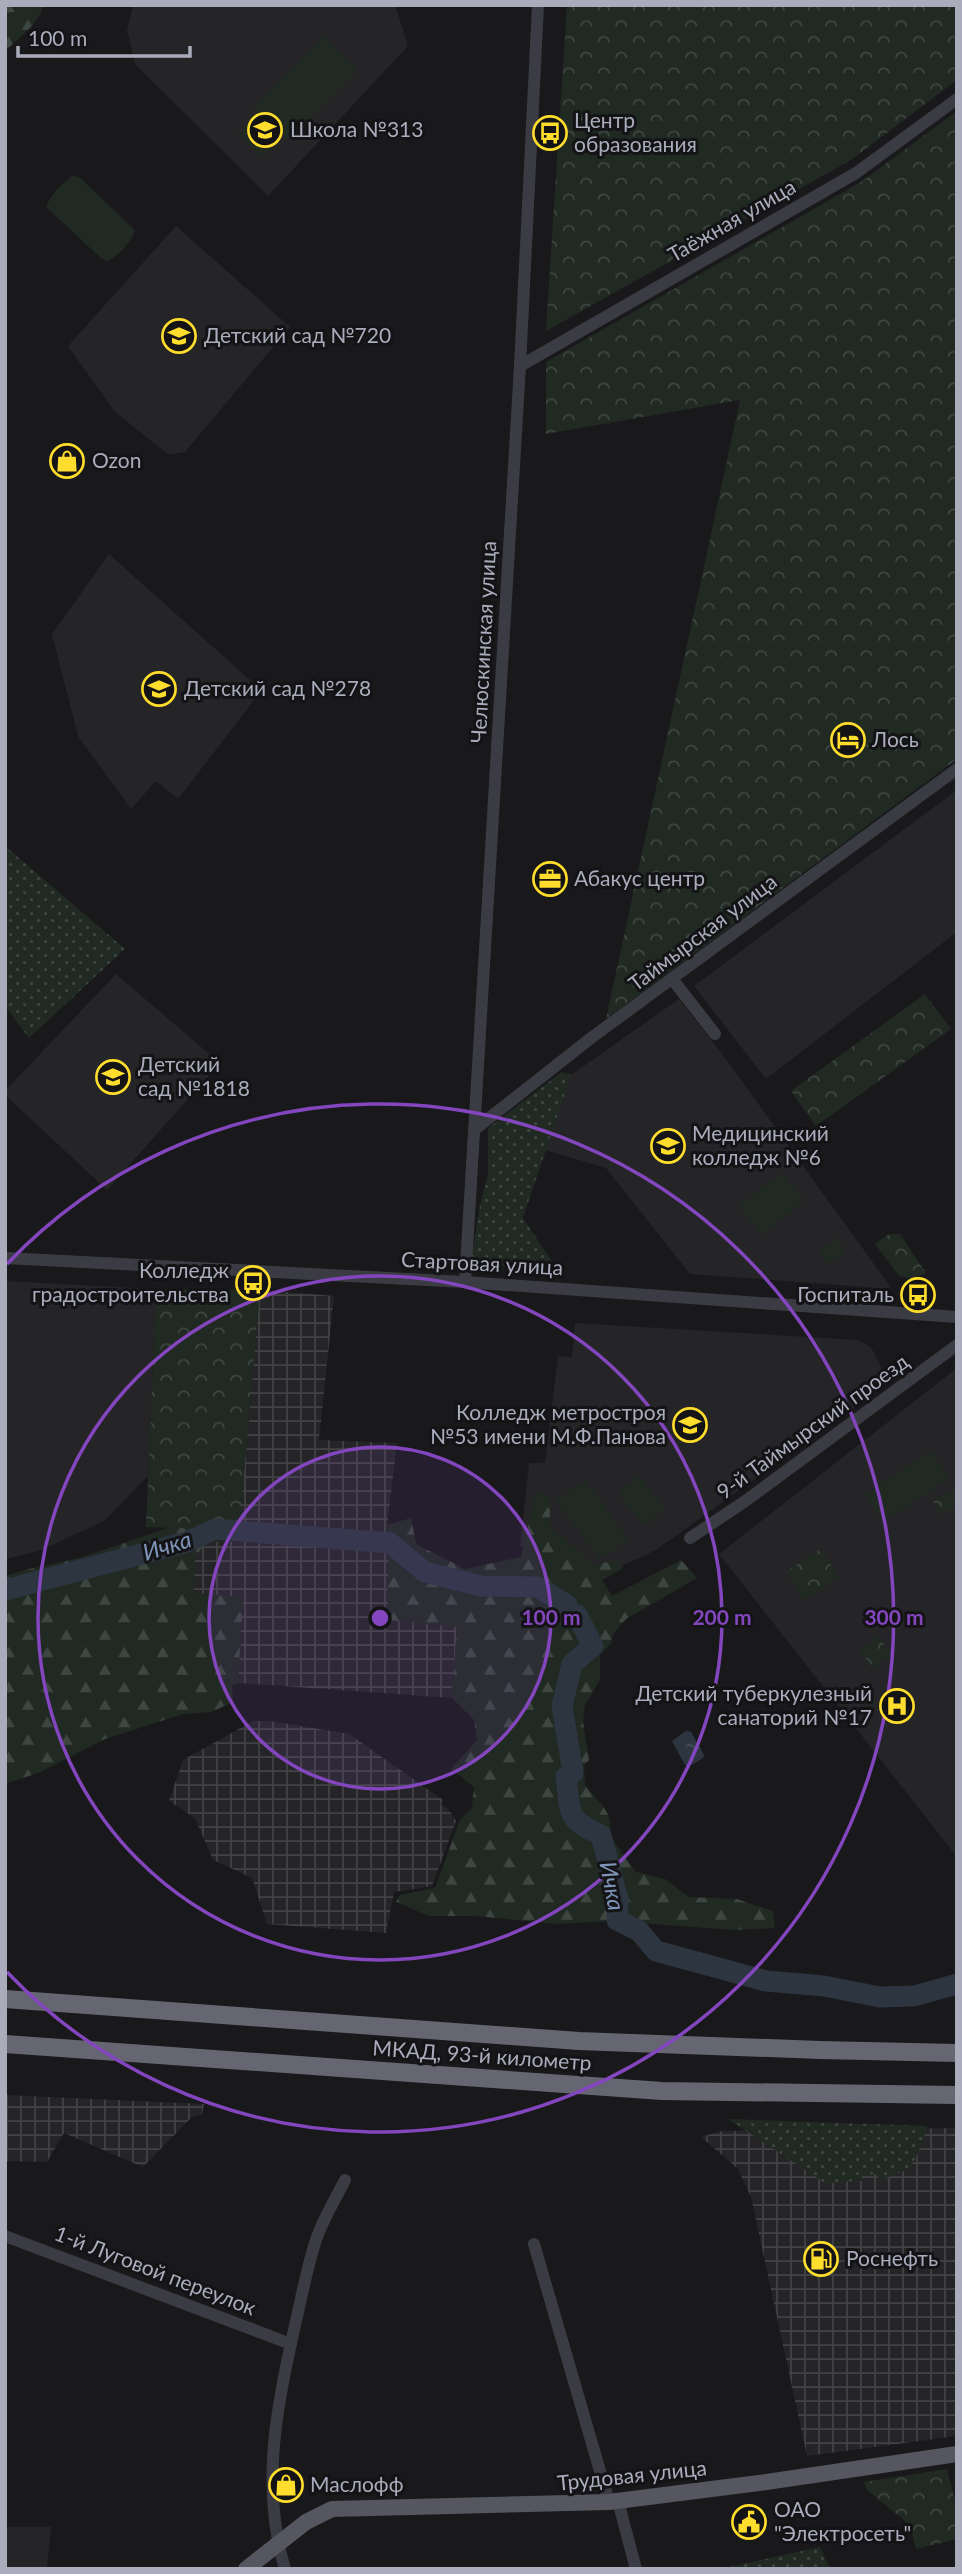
<svg xmlns="http://www.w3.org/2000/svg" width="962" height="2574" font-family="Lato,sans-serif">
<defs>
<pattern id="industrial-grid" width="8" height="8" patternUnits="userSpaceOnUse" patternTransform="scale(1.75)"><rect width="8" height="8" fill="#252528"/><path d="M0 4h8M4 0v8" fill="none" stroke="#424245"/></pattern>
<pattern id="grass-dots" width="8" height="8" patternUnits="userSpaceOnUse" patternTransform="scale(1.75)"><rect width="8" height="8" fill="#202a23"/><path d="M2 2h.1M6 6h.1" fill="none" stroke="#3e4641" stroke-width="1.8" stroke-linecap="round"/></pattern>
<pattern id="forest-firs" width="22" height="20" patternUnits="userSpaceOnUse" patternTransform="scale(1.75)"><rect width="22" height="20" fill="#202a23"/><path d="M5 1l3.5 6h-7zM16 11l3.5 6h-7z" fill="#3e4641"/></pattern>
<pattern id="park-crowns" width="20" height="18" patternUnits="userSpaceOnUse" patternTransform="scale(1.75)"><rect width="20" height="18" fill="#202a23"/><path d="M2 6a3 3 0 1 1 6 0M12 15a3 3 0 1 1 6 0" fill="none" stroke="#3e4641"/></pattern>
<pattern id="water-ripples" width="26" height="14" patternUnits="userSpaceOnUse" patternTransform="scale(1.75)"><rect width="26" height="14" fill="#2d3541"/><path d="M2 4q2-2 4 0t4 0M15 11q2-2 4 0t4 0" fill="none" stroke="#49505a"/></pattern>
</defs>
<rect width="100%" height="100%" fill="#19191b"/>
<g fill="#252528">
<polygon points="133,5 395,5 408,46 268,196 135,64 127,30"/>
<polygon points="176,226 290,327 185,452 169,455 115,412 68,346"/>
<polygon points="109,554 250,680 255,699 178,799 156,781 131,809 78,736 52,634"/>
<polygon points="957,790 957,932 766,1079 694,986"/>
<polygon points="116,974 220,1063 107,1190 5,1095 5,1091"/>
<polygon points="679,999 726,1059 892,1289 690,1274 606,1168 545,1150 571,1075"/>
<polygon points="5,1281 156,1289 148,1476 104,1521 42,1550 6,1559"/>
<polygon points="575,1323 858,1340 871,1347 887,1378 883,1387 656,1550 586,1583 520,1546 529,1463 545,1463 558,1356 572,1357"/>
<polygon points="957,1368 957,1857 719,1554"/>
<polygon points="5,2527 51,2527 47,2569 5,2569"/>
</g>
<g fill="url(#industrial-grid)">
<polygon points="260,1290 334,1296 319,1440 397,1443 385,1542 239,1530"/>
<polygon points="277,1541 389,1549 457,1627 452,1698 238,1683 243,1597 192,1593 195,1559 205,1542"/>
<polygon points="253,1721 270,1721 349,1734 443,1800 441,1804 449,1810 456,1821 432,1886 394,1892 386,1933 267,1924 252,1878 213,1860 195,1818 169,1801 183,1760"/>
<polygon points="5,2095 204,2104 202,2115 192,2117 143,2167 64,2133 47,2162 5,2161"/>
<polygon points="957,2128 957,2436 807,2456 751,2197 738,2169 701,2137 722,2131"/>
</g>
<g fill="url(#grass-dots)">
<polygon points="5,846 125,949 29,1038 5,1006"/>
<polygon points="562,1072 571,1075 523,1218 557,1269 483,1265 472,1256 480,1205 488,1174 488,1128"/>
<path d="M728,2119l199,7c-9,32 -13,48 -49,53l-1,-5 -15,1v6l-37,2z"/>
<polygon points="820,2547 830,2569 720,2569"/>
</g>
<g fill="url(#forest-firs)">
<path d="M5,5h38c-5,22 -24,31 -38,47z"/>
<path d="M536,1492l14,5v29l42,38 28,-3 3,7 -21,12 10,16 69,-36 16,18 -71,41 -13,15 -2,10 -11,10v26l-15,25 -2,17 6,38 -5,5 1,20c15,20 28,24 25,51l26,36 29,7 24,18 48,2 36,12 2,17 -41,2 -121,-9 -56,3 -81,-8h-47l-33,-14 4,-7 35,-7 25,-68 12,-12 2,-21 -23,-18 26,-29 -3,-20 -22,-22 5,-71 -70,-7 2,-71 -112,-8 -72,1 -10,17 -2,34 50,4 -5,86 -6,3 1,16 -22,10 -28,2 -78,25 -67,34 -33,11v-208l24,-7 50,-11 86,-29 30,-32 28,5 17,28 145,12 2,-17 24,-7 5,26 49,25 56,-12z"/>
</g>
<g fill="url(#park-crowns)">
<polygon points="567,5 957,5 957,80 851,160 546,331"/>
<polygon points="957,111 957,759 606,1019 740,400 546,434 546,362 861,182"/>
<polygon points="925,994 951,1029 816,1126 791,1091"/>
<polygon points="889,1234 900,1234 926,1273 912,1279 899,1276 875,1244"/>
<polygon points="156,1289 260,1290 239,1530 146,1527"/>
<polygon points="954,1488 957,1493 957,1505 941,1514 933,1501"/>
<polygon points="821,1549 839,1577 805,1600 786,1572"/>
<polygon points="878,1636 892,1655 873,1669 859,1650"/>
<polygon points="947,2469 957,2508 957,2539 916,2549 910,2525 867,2490 864,2482"/>
</g>
<g fill="#202a23">
<polygon points="323,36 358,69 289,141 254,108"/>
<polygon points="250,121 275,144 262,157 238,133"/>
<path d="M73,176l6,1 56,53c-3,11 -16,26 -28,31l-5,-2 -56,-52c4,-11 17,-26 27,-31z"/>
<polygon points="782,1173 804,1201 761,1234 739,1206"/>
<polygon points="835,1238 845,1251 829,1264 818,1251"/>
<polygon points="931,1451 949,1479 883,1522 864,1494"/>
<polygon points="639,1476 665,1509 644,1526 617,1493"/>
<polygon points="585,1480 628,1539 600,1560 556,1501"/>
</g>
<polygon fill="url(#water-ripples)" points="686,1731 691,1732 704,1755 703,1758 690,1766 685,1765 672,1741"/>
<g fill="none" stroke-linecap="round" stroke-linejoin="round">
<g stroke="#2d3541" stroke-width="21">
<polyline points="5,1590 187,1542 215,1529 390,1543 425,1572 481,1586 538,1587 567,1605"/>
<path d="M577,1615l16,31 -21,18 -10,42 11,67 -7,4c5,36 -1,42 35,58l17,65 -1,20 22,11 17,20 110,30 58,5 56,11 34,-1 43,-12"/>
</g>
<g stroke="#3b3b43" stroke-width="12">
<polyline points="520,366 856,173 957,99"/>
<polyline points="673,980 715,1034"/>
<polyline points="474,1130 591,1038 957,769"/>
<polyline points="5,1258 465,1282 957,1317"/>
<polyline points="465,1282 520,366 538,5"/>
<polyline points="690,1538 744,1502 957,1345"/>
<polyline points="5,2236 291,2344"/>
<polyline points="534,2244 609,2502"/>
<polyline points="618,2501 636,2569"/>
<path d="M285,2569c-25,-83 -8,-166 11,-248 6,-26 11,-53 19,-78 6,-21 20,-43 30,-63"/>
</g>
<polyline stroke="#555660" stroke-width="16" points="246,2569 306,2522 332,2509 609,2502 759,2483 957,2454"/>
<g stroke="#656672" stroke-width="18">
<polyline points="5,1999 579,2041 820,2050 957,2053"/>
<polyline points="5,2044 662,2091 957,2095"/>
</g>
</g>
<circle cx="380" cy="1618" r="171" fill="#8446be" fill-opacity=".12"/>
<g fill="none" stroke="#8446be" stroke-width="3.5">
<circle cx="380" cy="1618" r="171"/>
<circle cx="380" cy="1618" r="342"/>
<path d="M7 1264A514 514 0 1 1 7 1972"/>
</g>
<defs>
<g id="school-ring" transform="scale(1.75)"><circle r="9.5" fill="#141416" stroke="#ffdd2d" stroke-width="1.5"/><path d="M0-5L7-2L0 1L-7-2ZM-4 1L0 2.5L4 1V4Q0 6-4 4Z" fill="#ffdd2d"/></g>
<g id="bus-ring" transform="scale(1.75)"><circle r="9.5" fill="#141416" stroke="#ffdd2d" stroke-width="1.5"/><path d="M-5-6H5V4H4V6H2V4H-2V6H-4V4H-5ZM-3.5-4V0h7V-4ZM-3.5 1.2v1.5H-2V1.2ZM2 1.2v1.5H3.5V1.2Z" fill="#ffdd2d"/></g>
<g id="shop-ring" transform="scale(1.75)"><circle r="9.5" fill="#141416" stroke="#ffdd2d" stroke-width="1.5"/><path d="M-5-2.5h2.3a2.7 3.5 0 0 1 5.4 0H5L5.5 6h-11ZM-1.5-2.5h3a1.5 2.3 0 0 0-3 0Z" fill="#ffdd2d"/></g>
<g id="hotel-ring" transform="scale(1.75)"><circle r="9.5" fill="#141416" stroke="#ffdd2d" stroke-width="1.5"/><path d="M-6-4.5h1.5V1H6V5H4.5V3h-9V5H-6ZM-4 0a1.8 1.8 0 1 1 3.6 0ZM.5 0V-2.5h3Q6-2.5 6 0Z" fill="#ffdd2d"/></g>
<g id="office-ring" transform="scale(1.75)"><circle r="9.5" fill="#141416" stroke="#ffdd2d" stroke-width="1.5"/><path d="M-6-3h4V-5.5h4V-3h4V5H-6ZM-1-4.5V-3h2v-1.5ZM-6 0V1H6V0Z" fill="#ffdd2d"/></g>
<g id="university-ring" transform="scale(1.75)"><circle r="9.5" fill="#141416" stroke="#ffdd2d" stroke-width="1.5"/><path d="M0-5L7-2L0 1L-7-2ZM-4 1L0 2.5L4 1V4Q0 6-4 4Z" fill="#ffdd2d"/></g>
<g id="hospital-ring" transform="scale(1.75)"><circle r="9.5" fill="#141416" stroke="#ffdd2d" stroke-width="1.5"/><path d="M-5-5h3v3.5h4V-5h3V5h-3V1.5h-4V5h-3Z" fill="#ffdd2d"/></g>
<g id="fuel-ring" transform="scale(1.75)"><circle r="9.5" fill="#141416" stroke="#ffdd2d" stroke-width="1.5"/><path d="M-5.5-6h7V0h2V4h1.3V-2.5L3-4.5l.8-.8L6-3V5H2.5V1h-1V6h-7ZM-4.2-4.7v3.2H.2V-4.7Z" fill="#ffdd2d"/></g>
<g id="civic-ring" transform="scale(1.75)"><circle r="9.5" fill="#141416" stroke="#ffdd2d" stroke-width="1.5"/><path d="M-.6-6.5H3V-4.5H.6V-3L4-1V1h2V6H-6V1h2V-1L-.6-3ZM-1.2 2.5V6h2.4V2.5Z" fill="#ffdd2d"/></g>
</defs>
<g fill-rule="evenodd">
<use href="#school-ring" x="265" y="130"/>
<use href="#bus-ring" x="550" y="133"/>
<use href="#school-ring" x="179" y="336"/>
<use href="#shop-ring" x="67" y="461"/>
<use href="#school-ring" x="159" y="689"/>
<use href="#hotel-ring" x="848" y="740"/>
<use href="#office-ring" x="550" y="879"/>
<use href="#school-ring" x="113" y="1077"/>
<use href="#university-ring" x="668" y="1146"/>
<use href="#bus-ring" x="253" y="1283"/>
<use href="#bus-ring" x="918" y="1295"/>
<use href="#university-ring" x="690" y="1425"/>
<use href="#hospital-ring" x="897" y="1706"/>
<use href="#fuel-ring" x="821" y="2259"/>
<use href="#shop-ring" x="286" y="2485"/>
<use href="#civic-ring" x="749" y="2522"/>
</g>
<g text-anchor="middle" stroke-width="6" stroke-linejoin="round" paint-order="stroke">
<g font-size="21" fill="#aaacbc" stroke="#141416" text-anchor="start">
<text x="574" y="128">Центр<tspan x="574" dy="24">образования</tspan></text>
<text x="290" y="137">Школа №313</text>
<text x="204" y="343">Детский сад №720</text>
<text x="92" y="468">Ozon</text>
<text x="184" y="696">Детский сад №278</text>
<text x="872" y="747">Лось</text>
<text x="574" y="886">Абакус центр</text>
<text x="138" y="1072">Детский<tspan x="138" dy="24">сад №1818</tspan></text>
<text x="692" y="1141">Медицинский<tspan x="692" dy="24">колледж №6</tspan></text>
<text x="229" y="1278" text-anchor="end">Колледж<tspan x="229" dy="24">градостроительства</tspan></text>
<text x="894" y="1302" text-anchor="end">Госпиталь</text>
<text x="666" y="1420" text-anchor="end">Колледж метростроя<tspan x="666" dy="24">№53 имени М.Ф.Панова</tspan></text>
<text x="872" y="1701" text-anchor="end">Детский туберкулезный<tspan x="872" dy="24">санаторий №17</tspan></text>
<text x="846" y="2266">Роснефть</text>
<text x="310" y="2492">Маслофф</text>
<text x="774" y="2517">ОАО<tspan x="774" dy="24">"Электросеть"</tspan></text>
</g>
<g font-size="21" fill="#aaacbc" stroke="#141416">
<text transform="translate(732 221) rotate(-30)" y="7">Таёжная улица</text>
<text transform="translate(484 642) rotate(-87)" y="7">Челюскинская улица</text>
<text transform="translate(703 933) rotate(-37)" y="7">Таймырская улица</text>
<text transform="translate(482 1264) rotate(3)" y="7">Стартовая улица</text>
<text transform="translate(813 1427) rotate(-36)" y="7">9-й Таймырский проезд</text>
<text transform="translate(482 2056) rotate(4)" y="7">МКАД, 93-й километр</text>
<text transform="translate(155 2271) rotate(21)" y="7">1-й Луговой переулок</text>
<text transform="translate(632 2476) rotate(-6)" y="7">Трудовая улица</text>
</g>
<g font-size="23" font-style="italic" fill="#7f94b9" stroke="#141416">
<text transform="translate(167 1546) rotate(-17)" y="8">Ичка</text>
<text transform="translate(612 1886) rotate(79)" y="8">Ичка</text>
</g>
</g>
<circle cx="380" cy="1618" r="10" fill="#8446be" stroke="#141416" stroke-width="3.5"/>
<g font-size="21" text-anchor="middle" font-weight="bold" fill="#8446be" stroke="#141416" stroke-width="6" stroke-linejoin="round" paint-order="stroke">
<text x="551" y="1625">100 m</text>
<text x="722" y="1625">200 m</text>
<text x="894" y="1625">300 m</text>
</g>
<rect width="962" height="2574" fill="none" stroke="#aaacbc" stroke-width="14"/>
<path d="M18 46v10h172v-10" fill="none" stroke="#aaacbc" stroke-width="3.5"/>
<text x="28" y="46" font-size="21" fill="#aaacbc" stroke="#141416" stroke-width="5" paint-order="stroke">100 m</text>
</svg>
